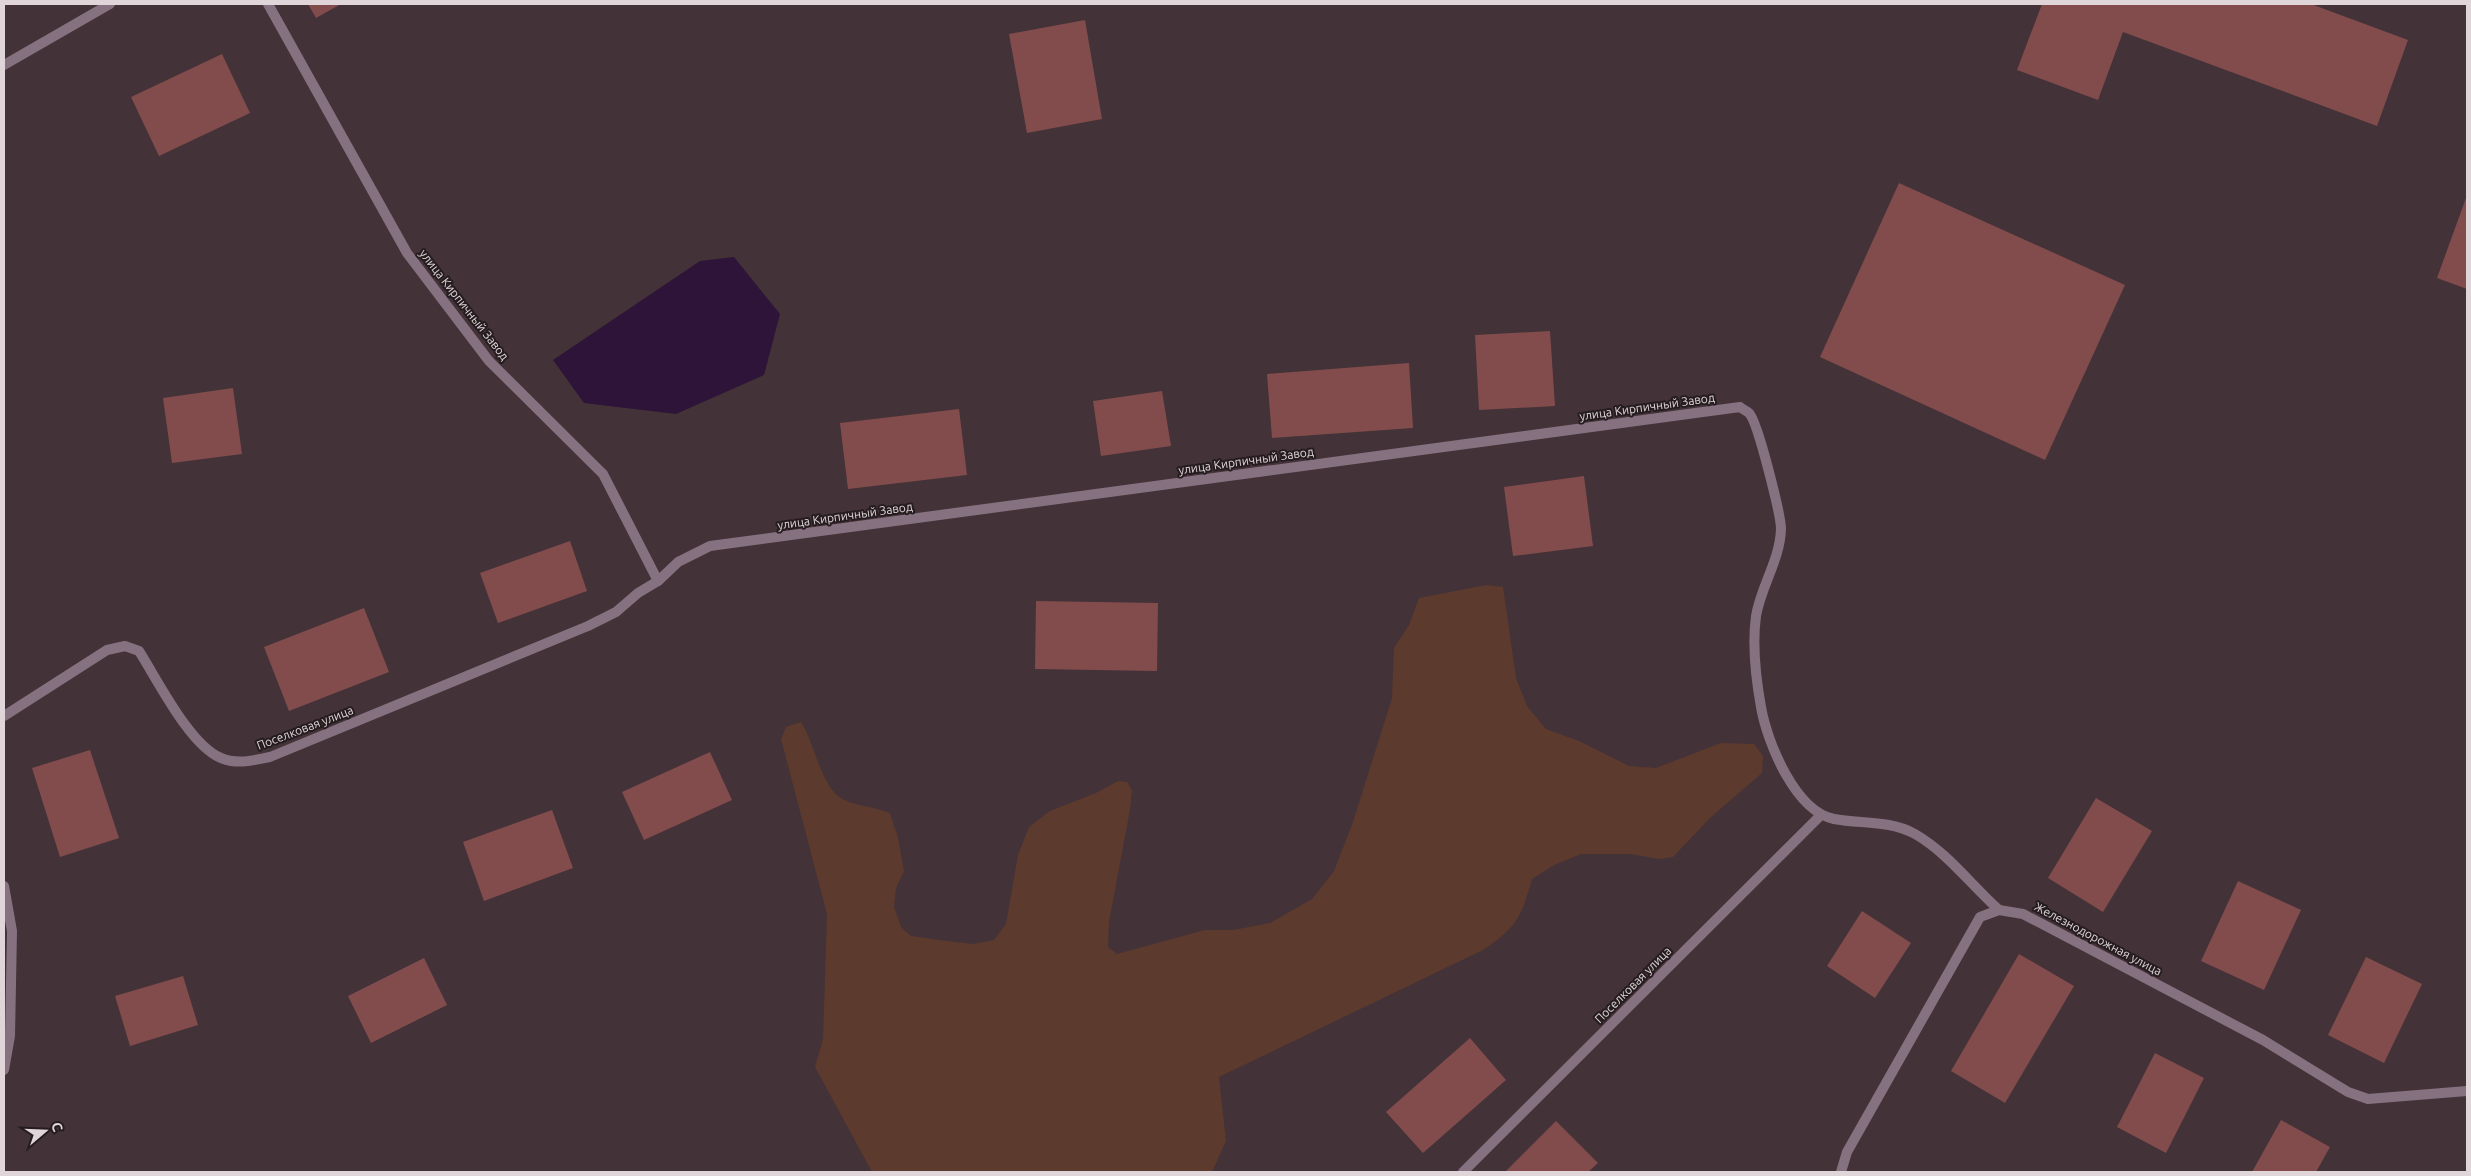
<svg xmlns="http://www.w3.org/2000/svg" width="2471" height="1176" font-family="Ubuntu,sans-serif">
<rect width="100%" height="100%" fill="#433237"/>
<path fill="#5d3a2e" d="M1486,585l17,2 13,91 11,28 19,23 33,12 50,25 27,2 65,-25 33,1 9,12 -1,17 -52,45 -37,39 -14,2 -29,-5h-49l-27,11 -22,14c-11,39 -15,48 -49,71l-264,127 7,64 -14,31h-340l-57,-105 8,-28 4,-125 -46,-175 5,-12 15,-5c14,21 20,67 43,78 14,6 31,7 46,13l8,25 6,33 -8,17 -2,19 7,20 10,9 28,4 34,4 21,-4 12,-16 12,-69 11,-28 21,-16 46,-18 22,-12 9,1 5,8 -2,20 -21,112 -1,25 9,7 88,-24h28l37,-7 42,-24 22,-28 19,-49 39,-124 2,-50 15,-23 10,-27z"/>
<polygon fill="#2e1438" points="734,257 780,314 764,375 676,414 584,403 553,360 700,261"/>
<g fill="#824c4d">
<polygon points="308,4 341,4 316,18"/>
<polygon points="2042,4 2311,4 2408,40 2377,126 2123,32 2098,100 2017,70"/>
<polygon points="1085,20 1102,119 1027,133 1009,34"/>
<polygon points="222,54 250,113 159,156 131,97"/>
<polygon points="1899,183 2125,285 2045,460 1820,357"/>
<polygon points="2466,198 2467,199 2467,289 2437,278"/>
<polygon points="1550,331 1555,406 1479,410 1475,335"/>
<polygon points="1409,363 1413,428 1272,438 1267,374"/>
<polygon points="233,388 242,454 172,463 163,398"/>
<polygon points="1162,391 1171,446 1101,456 1093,401"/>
<polygon points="959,409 967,475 848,489 840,423"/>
<polygon points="1584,476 1593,546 1513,556 1504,487"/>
<polygon points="570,541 587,591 498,623 480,573"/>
<polygon points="1036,601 1158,603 1157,671 1035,669"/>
<polygon points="364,608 389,672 289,711 264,647"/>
<polygon points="90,750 119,838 60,857 32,768"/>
<polygon points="710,752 732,800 644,840 622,792"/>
<polygon points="2096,798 2152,831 2103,912 2048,878"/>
<polygon points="552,810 573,868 484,901 463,842"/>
<polygon points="2238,881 2301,910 2264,990 2201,961"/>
<polygon points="1862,911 1911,943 1875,998 1827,966"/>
<polygon points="2019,954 2074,986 2005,1103 1951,1071"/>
<polygon points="2366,957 2422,984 2384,1063 2328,1035"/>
<polygon points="424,958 447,1005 371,1043 348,996"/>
<polygon points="183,976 198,1025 130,1046 115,996"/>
<polygon points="1470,1038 1506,1080 1423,1153 1386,1112"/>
<polygon points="2155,1053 2204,1078 2166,1153 2117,1127"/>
<polygon points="2281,1120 2330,1147 2316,1172 2252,1172"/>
<polygon points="1556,1121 1598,1163 1588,1172 1505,1172"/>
</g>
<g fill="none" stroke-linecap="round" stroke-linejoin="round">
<g stroke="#867180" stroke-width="10">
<polyline points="268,4 407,253 489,361 603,474 658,581"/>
<path d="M4,716l103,-66 18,-4 14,5c18,28 51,95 82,107 17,7 33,2 49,-1l318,-131 28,-14 22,-19 20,-12 20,-19 32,-16 1030,-139c2,2 7,4 9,6 9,9 32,103 32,116 -1,31 -20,57 -25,87 -4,29 0,63 5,91 6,35 34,104 73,112 27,5 56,1 81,15 33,19 56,51 84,76"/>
<polyline points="4,886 12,931 10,1036 4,1070"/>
<polyline points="1463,1172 1821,815"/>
<polyline points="1841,1172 1847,1152 1980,917 1999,910 2023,914 2263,1040 2348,1092 2368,1099 2467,1091"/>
</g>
<polyline stroke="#867180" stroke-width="10" points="4,65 110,4"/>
</g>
<g text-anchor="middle" stroke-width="4" stroke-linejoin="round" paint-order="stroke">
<g font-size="12" fill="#e0d5d8" stroke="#241c1f">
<text transform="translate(464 305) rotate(52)" y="4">улица Кирпичный Завод</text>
<text transform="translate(1647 407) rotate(-8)" y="4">улица Кирпичный Завод</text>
<text transform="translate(1246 461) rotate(-8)" y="4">улица Кирпичный Завод</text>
<text transform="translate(845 516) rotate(-8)" y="4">улица Кирпичный Завод</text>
<text transform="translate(305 728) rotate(-21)" y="4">Поселковая улица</text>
<text transform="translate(2098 939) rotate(28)" y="4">Железнодорожная улица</text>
<text transform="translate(1633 985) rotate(-45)" y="4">Поселковая улица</text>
</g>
</g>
<rect width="2471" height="1176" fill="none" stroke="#e0d5d8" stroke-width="10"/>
<g transform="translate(45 1131) rotate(71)" stroke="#241c1f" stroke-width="4" paint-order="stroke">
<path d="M0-4L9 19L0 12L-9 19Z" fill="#e0d5d8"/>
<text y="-8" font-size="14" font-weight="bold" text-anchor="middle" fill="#e0d5d8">С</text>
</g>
</svg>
